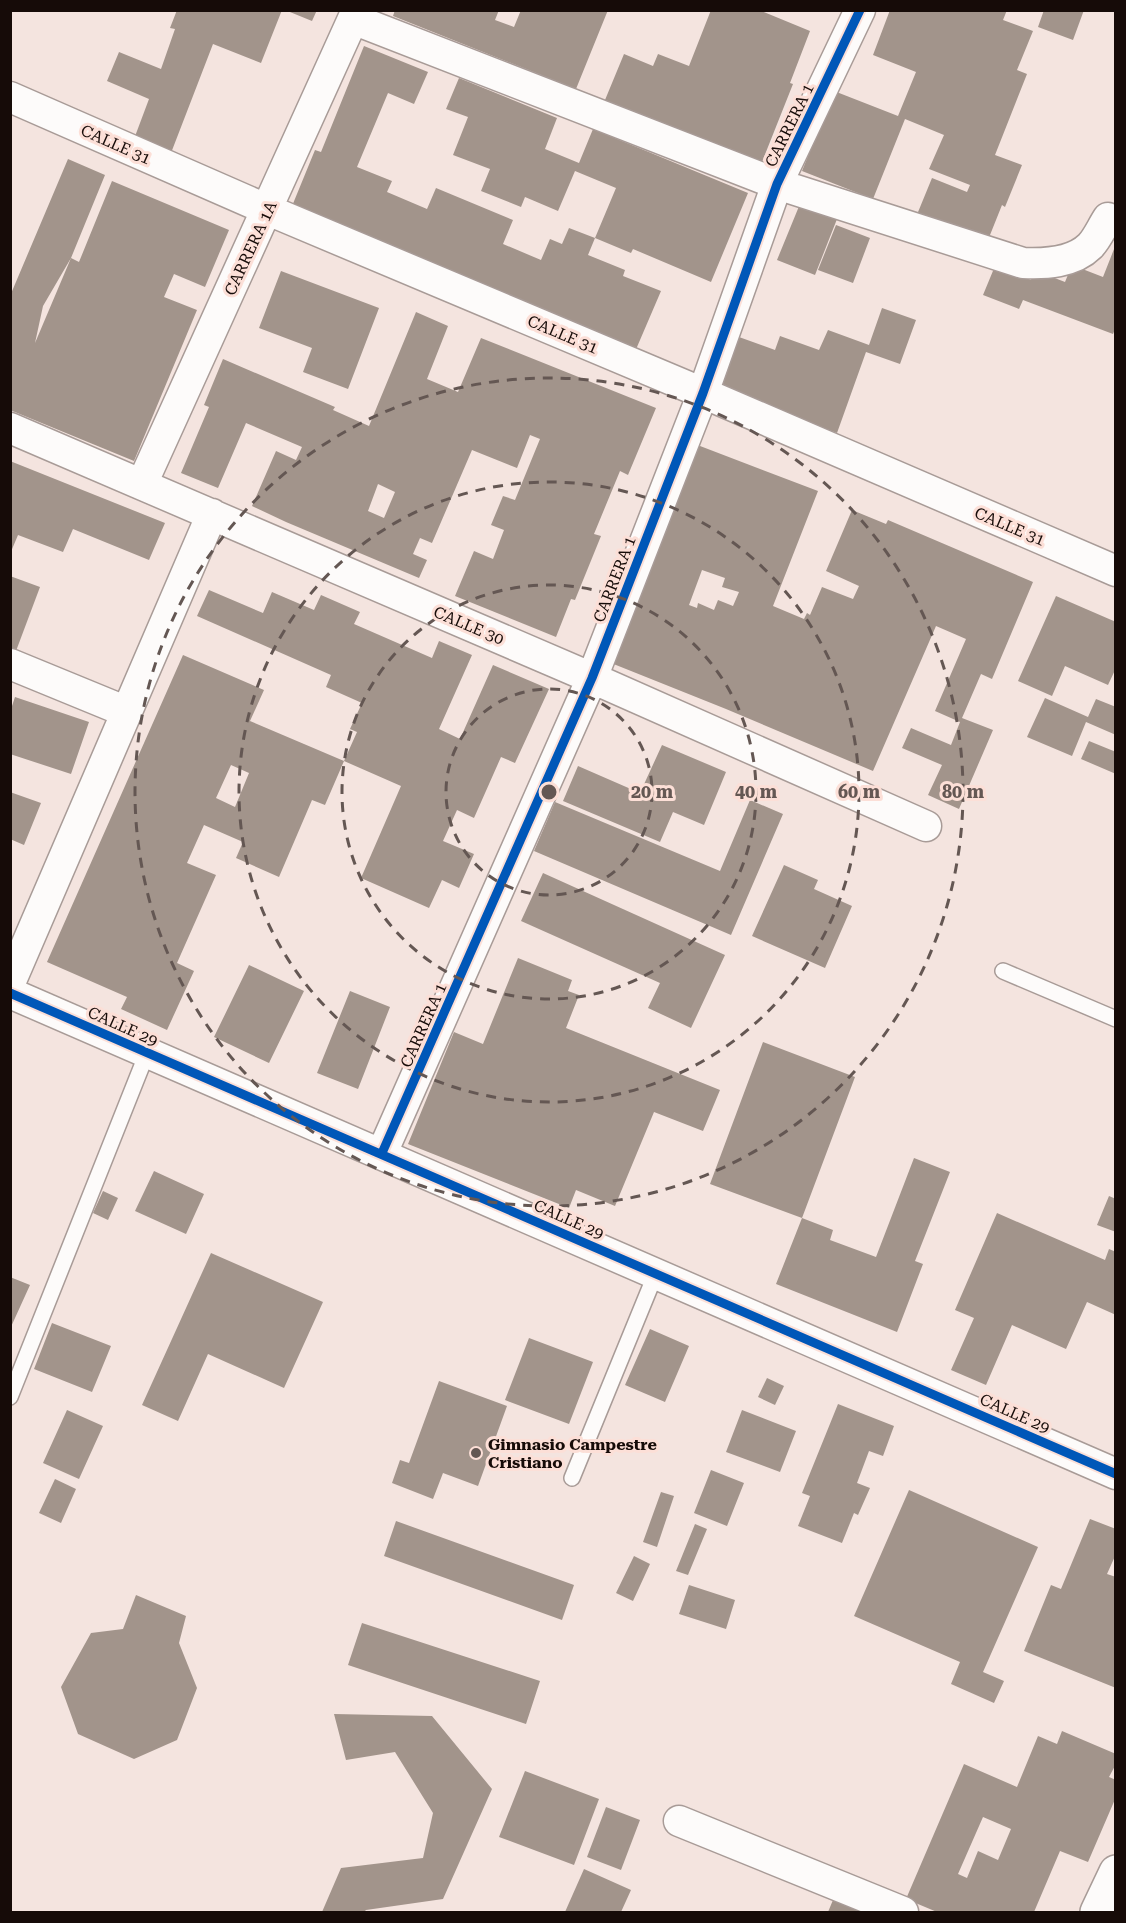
<svg xmlns="http://www.w3.org/2000/svg" width="1126" height="1923" font-family="'Roboto Serif',serif">
<style>
.building{fill:#a2948b;fill-rule:evenodd}
.lines{fill:none;stroke-linecap:round;stroke-linejoin:round}
.lane-casing{stroke:#a89b97;stroke-width:18}
.street-casing{stroke:#a89b97;stroke-width:33}
.secondary-casing{stroke:#a89b97;stroke-width:36}
.lane{stroke:#fdfbfa;stroke-width:15}
.street{stroke:#fdfbfa;stroke-width:30}
.secondary{stroke:#fdfbfa;stroke-width:33}
.cycleway-casing{stroke:#fcdfd7;stroke-width:13}
.cycleway{stroke:#0057b8;stroke-width:9}
.ring{fill:none;stroke:#645753;stroke-width:3;stroke-dasharray:10 8}
.poi-dot{fill:#645753;stroke:#fcdfd7;stroke-width:2}
.labels{text-anchor:middle;stroke-width:6;stroke-linejoin:round;paint-order:stroke}
.street-label{font-size:16px;fill:#160b08;stroke:#fcdfd7}
.poi-label{font-size:16px;font-weight:bold;fill:#160b08;stroke:#fcdfd7;text-anchor:start}
.centre{fill:#645753;stroke:#fcdfd7;stroke-width:3}
.ring-label{font-size:18px;text-anchor:middle;font-weight:bold;fill:#645753;stroke:#fcdfd7;stroke-width:6;stroke-linejoin:round;paint-order:stroke}
</style>
<rect width="100%" height="100%" fill="#f4e4df"/>
<path class="building" d="M177,10H282L261,63L213,44L171,153L134,139L149,99L107,81L119,52L161,69L175,29L170,28Z
M285,10H317L312,21Z
M395,10H499L495,20L514,27L521,10H608L576,89L393,16Z
M711,10H759L810,31L790,83L793,84L762,162L605,100L624,54L653,66L658,54L689,66Z
M890,10H1007L1003,20L1033,31L1017,70L1027,74L995,155L1022,165L1005,207L1002,205L986,245L916,217L932,178L967,192L970,185L929,169L944,135L905,119L873,199L802,171L834,91L898,116L916,72L873,55Z
M1044,10H1084L1073,40L1038,27Z
M364,46L428,72L414,104L388,93L357,167L392,181L387,192L427,209L436,188L513,220L503,244L541,260L550,239L562,244L569,228L595,238L616,188L575,171L558,211L525,197L521,207L481,191L490,169L453,155L468,117L446,109L459,78L557,118L545,149L579,163L593,129L748,193L711,282L633,249L631,253L595,238L588,255L625,270L623,276L661,291L634,354L290,211L315,150L321,152Z
M68,159L105,175L71,258L43,306L35,343L71,258L79,262L112,181L229,230L205,287L174,274L164,297L197,310L134,461L10,410V296Z
M802,199L839,214L815,275L777,260Z
M836,225L870,238L853,283L818,270Z
M1116,244V327L1113,334L1023,300L1019,309L983,295L995,266L1031,280L1034,270L1065,282L1072,265L1103,277Z
M281,271L379,308L348,389L303,372L312,348L259,328Z
M882,308L916,320L900,364L866,352L837,433L720,391L739,337L775,350L780,336L819,350L828,330L869,345Z
M416,312L448,326L427,379L458,392L481,338L656,408L628,475L620,471L594,534L601,536L575,600L571,599L556,637L455,596L474,551L493,559L504,530L491,525L503,496L515,500L540,439L530,435L517,468L472,450L432,543L420,538L413,554L427,560L419,578L286,522L252,506L276,451L296,460L302,447L246,423L218,488L181,473L209,407L204,405L223,359L335,407L333,410L369,426ZM378,484L395,492L384,518L368,511Z
M687,441L818,491L773,606L804,619L807,613L810,615L822,587L853,599L859,586L826,571L852,510L886,524L888,520L1033,582L992,679L981,674L962,718L993,730L959,809L928,795L942,765L902,748L911,728L951,745L960,722L935,711L966,639L936,626L873,771L726,709L601,659ZM702,570L725,578L722,587L739,592L733,606L718,600L714,610L698,603L697,608L689,605Z
M10,461L165,523L149,560L73,529L63,552L18,535L10,554Z
M10,576L40,587L16,651L10,649Z
M209,590L263,613L272,592L314,610L321,595L360,612L354,624L432,658L439,641L472,655L439,729L460,739L493,665L549,689L515,763L501,757L474,818L457,810L443,841L474,854L459,888L442,880L429,908L361,878L401,786L344,761L325,805L312,800L279,877L236,858L243,842L204,825L187,863L216,875L177,963L194,971L167,1030L121,1009L127,997L47,962L183,655L264,690L250,721L344,761L357,732L350,729L362,703L326,687L331,675L197,616ZM231,765L249,773L235,807L216,798Z
M1056,596L1116,622V668L1108,685L1065,666L1052,696L1018,681Z
M15,697L89,722L71,774L10,754V712Z
M1045,698L1088,717L1096,699L1116,707V735L1086,722L1072,756L1027,737Z
M1089,741L1116,752V774L1081,759Z
M662,745L726,772L704,825L673,812L660,842L563,801L578,766L640,793Z
M10,792L41,803L24,845L10,839Z
M750,800L783,814L731,935L534,851L555,802L720,871Z
M784,865L818,880L814,889L852,906L825,968L752,936Z
M543,873L725,955L691,1028L648,1008L660,983L521,921Z
M518,958L572,980L568,991L579,995L566,1028L720,1090L703,1131L654,1112L615,1206L576,1190L569,1208L408,1144L454,1032L483,1044Z
M249,965L304,991L269,1063L214,1037Z
M350,991L390,1007L358,1089L317,1073Z
M763,1042L855,1077L802,1218L710,1184Z
M914,1158L950,1172L915,1261L923,1264L897,1332L776,1284L802,1218L833,1230L830,1240L876,1257Z
M154,1171L204,1194L186,1234L135,1211Z
M103,1191L118,1198L108,1220L93,1213Z
M1109,1196L1116,1199V1232L1097,1225Z
M997,1213L1105,1260L1109,1249L1116,1252V1315L1087,1302L1066,1349L1012,1325L986,1385L951,1370L974,1318L955,1310Z
M211,1253L323,1302L284,1388L208,1354L178,1421L142,1405Z
M10,1277L30,1285L10,1329Z
M52,1323L111,1346L92,1392L34,1369Z
M650,1329L689,1346L665,1402L625,1385Z
M529,1338L593,1362L569,1424L505,1400Z
M767,1378L784,1386L775,1405L758,1397Z
M439,1381L507,1406L478,1486L443,1473L433,1499L392,1483L400,1460L409,1463Z
M838,1404L894,1426L883,1456L869,1451L857,1483L870,1488L858,1515L854,1513L842,1543L798,1526L810,1496L802,1493Z
M67,1410L103,1426L79,1479L43,1463Z
M742,1410L796,1431L780,1472L726,1452Z
M711,1470L744,1483L727,1526L694,1513Z
M55,1479L76,1489L61,1523L39,1513Z
M909,1490L1038,1547L983,1672L1004,1681L994,1703L951,1684L960,1662L854,1616Z
M661,1492L674,1496L657,1547L643,1542Z
M1090,1519L1116,1529V1554L1107,1574L1116,1577V1688L1024,1651L1051,1585L1061,1589Z
M396,1521L574,1585L562,1620L384,1556Z
M695,1524L707,1529L688,1575L676,1571Z
M634,1556L650,1564L633,1601L616,1593Z
M689,1585L735,1600L726,1629L679,1614Z
M136,1595L186,1616L179,1643L197,1688L177,1740L134,1759L78,1734L61,1687L91,1633L123,1629Z
M362,1623L540,1681L526,1724L348,1665Z
M334,1714L432,1716L492,1789L443,1899L366,1910L364,1912H322L341,1868L423,1858L433,1813L395,1752L346,1760Z
M1062,1731L1116,1754V1764L1109,1777L1116,1780V1797L1088,1862L1060,1851L1034,1912H937L906,1899L964,1764L1017,1787L1038,1736L1057,1744ZM983,1817L1011,1829L998,1860L978,1851L967,1878L958,1874Z
M525,1771L599,1799L574,1865L499,1837Z
M606,1807L640,1820L621,1870L587,1857Z
M584,1869L631,1890L621,1912H565Z
M833,1900L863,1912H828Z"/>
<g class="lines">
<g class="lane-casing">
<path id="lane" d="M1003,971L1116,1019
M10,1397L147,1053
M572,1478L656,1273"/>
</g>
<g class="street-casing">
<path id="street" d="M353,19L777,184L1023,263C1045,264 1073,263 1090,246C1097,239 1102,227 1108,218
M10,97L268,210L703,393L1116,571
M10,428L592,678L926,826
M142,484L357,10
M10,664L127,712
M10,983L212,514
M10,993L1116,1474
M382,1153L592,678L703,393L777,184L860,10
M679,1821L903,1912"/>
</g>
<g class="secondary-casing">
<path id="secondary" d="M1097,1912L1116,1872"/>
</g>
<use href="#lane" class="lane"/>
<use href="#street" class="street"/>
<use href="#secondary" class="secondary"/>
<g class="cycleway-casing">
<path id="cycleway" d="M10,993L1116,1474
M382,1153L592,678L703,393L777,184L860,10"/>
</g>
<use href="#cycleway" class="cycleway"/>
</g>
<g class="ring">
<circle cx="549" cy="792" r="103"/>
<circle cx="549" cy="792" r="207"/>
<circle cx="549" cy="792" r="310"/>
<circle cx="549" cy="792" r="414"/>
</g>
<circle class="poi-dot" cx="476" cy="1453" r="6"/>
<g class="labels">
<g class="street-label">
<text transform="translate(789 125) rotate(-64)" y="6">CARRERA 1</text>
<text transform="translate(116 144) rotate(24)" y="6">CALLE 31</text>
<text transform="translate(250 248) rotate(-65)" y="6">CARRERA 1A</text>
<text transform="translate(563 334) rotate(23)" y="6">CALLE 31</text>
<text transform="translate(1010 526) rotate(23)" y="6">CALLE 31</text>
<text transform="translate(614 579) rotate(-69)" y="6">CARRERA 1</text>
<text transform="translate(469 625) rotate(23)" y="6">CALLE 30</text>
<text transform="translate(423 1025) rotate(-66)" y="6">CARRERA 1</text>
<text transform="translate(123 1026) rotate(24)" y="6">CALLE 29</text>
<text transform="translate(569 1219) rotate(24)" y="6">CALLE 29</text>
<text transform="translate(1015 1413) rotate(24)" y="6">CALLE 29</text>
</g>
<g class="poi-label">
<text x="488" y="1450">Gimnasio Campestre<tspan x="488" dy="18">Cristiano</tspan></text>
</g>
</g>
<circle cx="549" cy="792" r="9" class="centre"/>
<g class="ring-label">
<text x="652" y="798">20 m</text>
<text x="756" y="798">40 m</text>
<text x="859" y="798">60 m</text>
<text x="963" y="798">80 m</text>
</g>
<rect width="1126" height="1923" fill="none" stroke="#160b08" stroke-width="24"/>
</svg>
